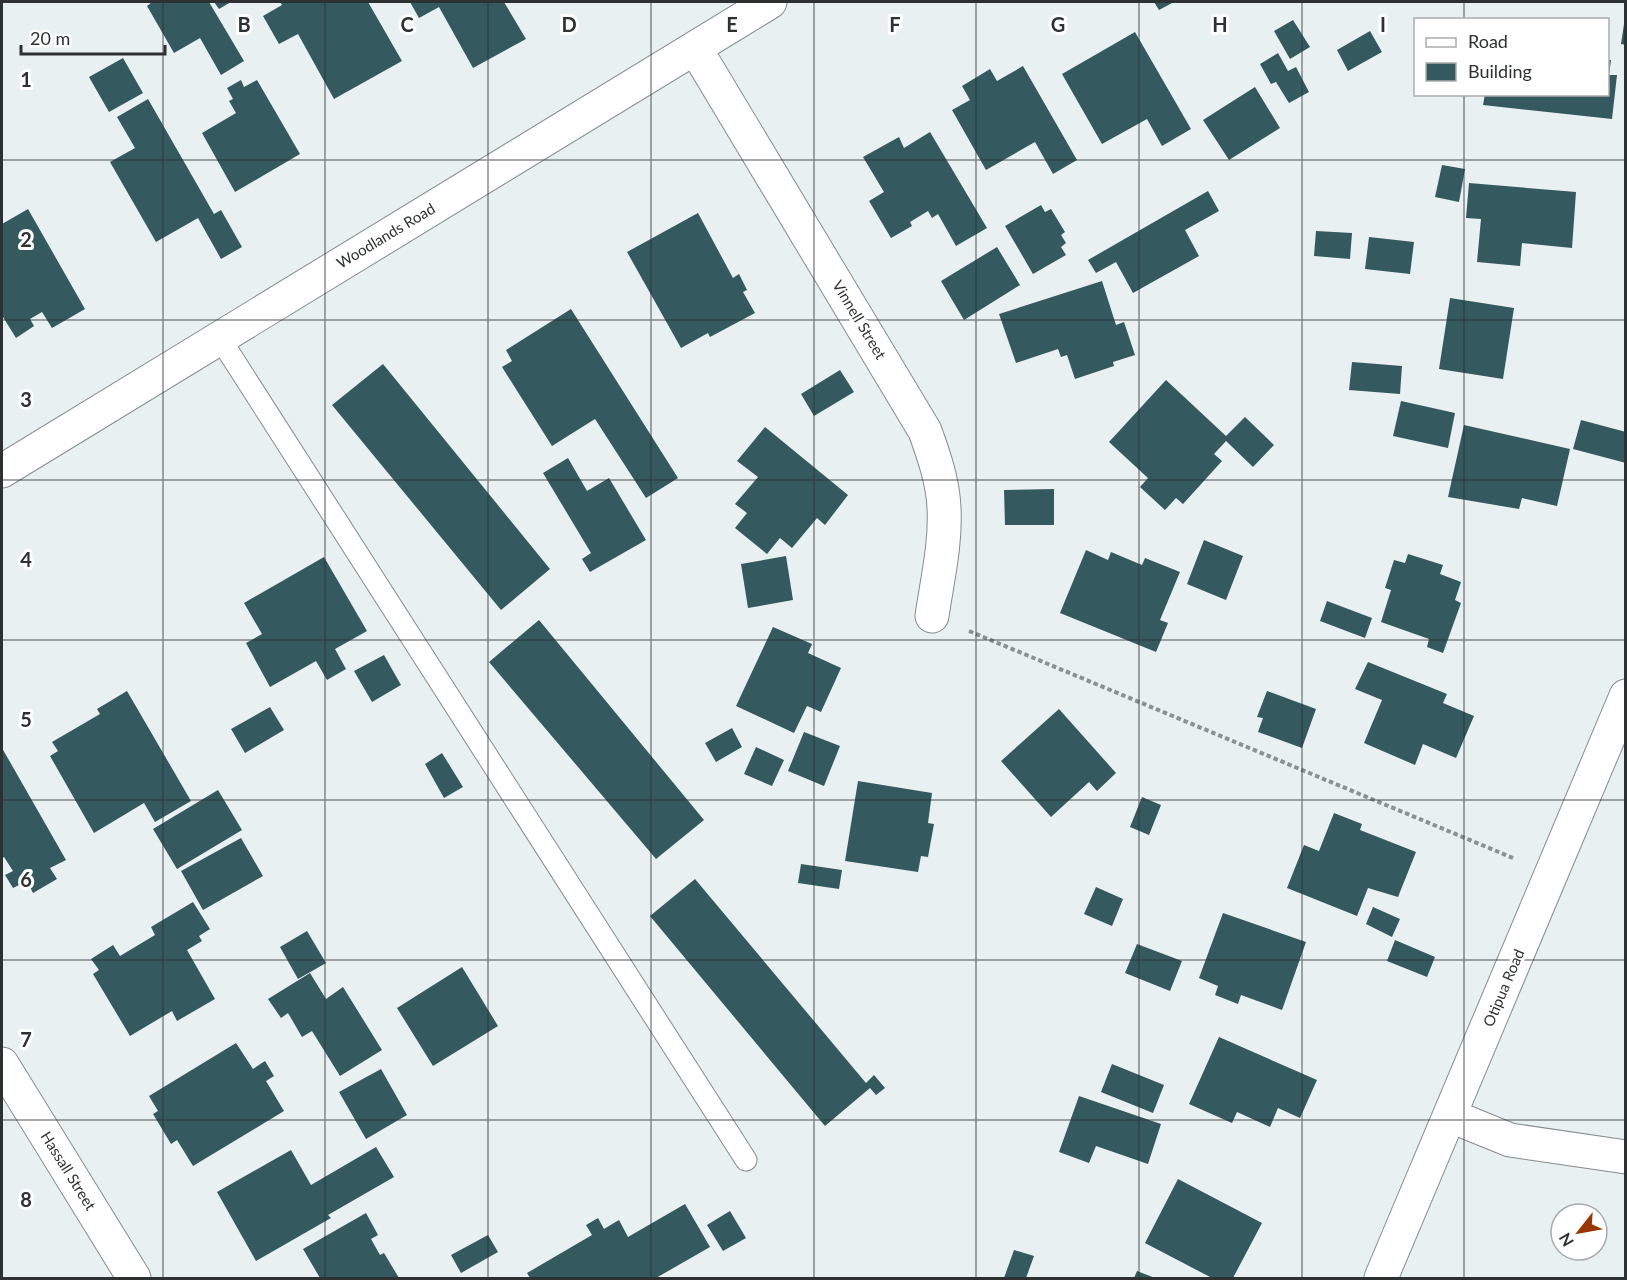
<svg xmlns="http://www.w3.org/2000/svg" width="1627" height="1280" font-family="Lato,sans-serif">
<style>
.building{fill:#34595f}
.lines{fill:none;stroke-linecap:round;stroke-linejoin:round}
.lane-casing{stroke:#858c8d;stroke-width:23}
.street-casing{stroke:#858c8d;stroke-width:35}
.secondary-casing{stroke:#858c8d;stroke-width:35}
.path{stroke:#8b9091;stroke-width:4;stroke-dasharray:4.5 3;stroke-linecap:butt}
.lane{stroke:#fff;stroke-width:21}
.street{stroke:#fff;stroke-width:33}
.secondary{stroke:#fff;stroke-width:33}
.grid{fill:none;stroke:#2e3131;stroke-width:1.5;stroke-opacity:0.55}
.labels{text-anchor:middle;stroke-width:6;stroke-linejoin:round;paint-order:stroke}
.street-label{font-size:15px;fill:#2e3131;stroke:#fff}
.grid-label{font-size:20px;text-anchor:middle;font-weight:bold;fill:#2e3131;stroke:#fff;stroke-width:6;stroke-linejoin:round;paint-order:stroke}
</style>
<rect width="100%" height="100%" fill="#e9f0f1"/>
<path class="building" d="M152,2H209L244,61L221,75L200,38L174,53L147,6Z
M214,2H231L219,9Z
M280,2H368L402,61L334,99L298,34L279,44L263,16L282,5Z
M410,2H504L526,39L473,68L439,7L419,18Z
M1154,2H1174L1159,10Z
M1293,20L1310,47L1290,59L1274,31Z
M1624,24H1626V45L1621,44Z
M1370,31L1382,52L1348,71L1337,50Z
M1135,32L1191,129L1162,146L1147,119L1102,144L1062,74Z
M1278,53L1288,71L1296,67L1309,92L1289,103L1276,82L1271,84L1260,64Z
M123,58L143,93L109,112L89,77Z
M1608,60H1611L1609,75H1617L1612,119L1483,105L1485,94H1608Z
M1023,66L1077,160L1053,174L1035,142L986,170L952,110L970,100L962,86L990,69L997,81Z
M241,80L244,87L257,80L300,154L235,192L202,133L236,113L229,101L233,99L227,88Z
M1255,87L1280,128L1229,160L1203,120Z
M148,99L214,214L221,210L242,247L221,259L198,218L156,242L110,162L135,148L117,117Z
M930,132L987,228L956,246L938,214L932,218L928,211L910,222L912,226L891,238L869,201L884,192L863,157L899,137L904,148Z
M1442,165L1465,169L1459,202L1435,197Z
M1469,183L1576,192L1572,248L1522,243L1520,266L1477,262L1481,219L1466,218Z
M1208,191L1219,211L1185,230L1199,256L1133,293L1116,262L1096,273L1088,260Z
M1041,205L1045,212L1051,209L1065,232L1061,235L1066,243L1061,247L1066,255L1033,274L1005,226Z
M28,209L85,309L52,328L42,312L30,319L34,326L16,338L3,317L2,319V224Z
M698,213L733,278L739,274L747,290L743,292L755,313L710,337L708,333L681,348L627,252Z
M1316,231L1352,233L1350,259L1314,256Z
M1369,237L1414,242L1410,274L1365,269Z
M997,247L1020,285L964,320L941,281Z
M1102,281L1116,325L1124,322L1135,355L1113,362L1114,366L1075,379L1067,355L1061,357L1058,349L1016,363L999,314Z
M1450,298L1514,308L1503,379L1439,369Z
M571,309L678,478L646,498L595,419L552,446L502,367L512,361L506,350Z
M1352,362L1402,366L1400,394L1349,390Z
M383,364L550,569L501,610L332,405Z
M840,370L854,392L814,416L801,394Z
M1166,380L1226,436L1245,417L1274,445L1253,467L1226,441L1214,454L1222,461L1183,504L1176,498L1165,510L1140,487L1148,478L1109,442Z
M1401,401L1455,413L1448,448L1393,436Z
M1581,420L1626,432V463L1573,449Z
M1464,425L1570,449L1557,506L1522,498L1519,509L1448,497Z
M765,427L848,495L825,525L817,518L792,548L780,538L767,554L735,528L747,513L735,504L758,477L737,461Z
M568,458L587,491L609,478L646,540L590,572L582,559L591,553L543,473Z
M1054,489V525H1005L1004,490Z
M1204,540L1243,556L1226,600L1187,584Z
M1086,550L1108,560L1111,552L1142,565L1145,558L1180,572L1160,620L1168,623L1156,652L1060,613Z
M1408,554L1443,565L1440,574L1461,582L1455,600L1461,603L1443,653L1427,647L1429,639L1381,622L1391,590L1385,588L1394,560L1405,563Z
M786,556L793,600L748,608L741,564Z
M324,557L367,631L335,649L346,669L327,680L316,661L270,687L246,643L262,634L244,603Z
M1327,601L1372,618L1365,638L1320,621Z
M539,620L704,820L656,859L489,662Z
M773,627L812,644L808,653L841,668L821,712L807,706L794,733L736,706Z
M384,655L401,685L372,702L354,671Z
M1368,662L1447,694L1443,703L1474,716L1456,758L1423,744L1415,765L1364,743L1382,700L1355,689Z
M127,691L191,801L155,822L144,803L94,833L50,756L58,751L52,742L100,714L97,709Z
M1267,691L1316,709L1302,748L1258,732L1263,718L1257,717Z
M270,707L284,730L245,753L231,729Z
M1059,709L1116,773L1097,791L1089,782L1051,817L1001,761Z
M732,728L742,747L716,762L705,743Z
M804,732L840,746L824,786L788,771Z
M756,747L784,760L772,786L744,774Z
M2,748L66,860L50,868L57,879L33,893L27,881L13,888L5,875L13,871L4,857L2,858Z
M442,753L463,787L444,798L425,764Z
M858,781L932,793L928,823L934,824L928,857L921,856L918,872L845,861Z
M218,790L242,830L177,869L153,829Z
M1142,797L1161,805L1149,835L1130,827Z
M1334,813L1362,824L1360,830L1416,852L1398,897L1368,888L1357,916L1287,888L1304,845L1319,851Z
M241,838L263,876L203,910L181,871Z
M801,864L842,870L839,889L798,883Z
M695,879L866,1083L874,1075L885,1088L876,1095L870,1088L825,1126L650,916Z
M1096,887L1123,899L1112,926L1084,914Z
M193,902L210,929L199,936L202,941L187,950L215,999L177,1021L172,1011L130,1036L93,974L99,970L91,959L113,945L120,956L155,935L151,927Z
M1373,907L1400,919L1392,937L1366,924Z
M1223,913L1306,942L1282,1010L1241,995L1238,1004L1215,995L1218,986L1199,978Z
M307,931L326,963L298,979L280,947Z
M1395,940L1435,957L1427,977L1387,961Z
M1137,944L1182,961L1170,991L1125,973Z
M462,967L498,1026L433,1066L397,1008Z
M310,973L326,999L343,987L382,1050L340,1076L312,1031L302,1037L288,1013L281,1018L268,999Z
M1219,1037L1317,1080L1300,1118L1278,1108L1270,1127L1237,1112L1232,1123L1189,1104Z
M236,1043L253,1069L265,1061L274,1076L266,1081L284,1111L193,1166L177,1140L171,1144L153,1114L158,1111L149,1096Z
M1112,1064L1164,1085L1153,1113L1101,1092Z
M381,1069L407,1115L366,1139L339,1092Z
M1079,1096L1161,1124L1148,1164L1096,1146L1089,1163L1059,1152Z
M376,1147L394,1177L328,1215L331,1218L256,1261L217,1192L291,1150L311,1185Z
M1178,1179L1262,1223L1233,1278H1212L1145,1243Z
M685,1204L710,1247L656,1278H530L527,1273L592,1235L586,1225L598,1218L604,1229L619,1220L628,1237Z
M730,1211L746,1238L723,1251L707,1225Z
M366,1213L378,1235L371,1239L380,1255L384,1253L399,1278H320L303,1249Z
M488,1235L498,1252L461,1273L451,1255Z
M1014,1250L1034,1256L1026,1278H1004Z
M1137,1271L1155,1278H1134Z"/>
<g class="lines">
<g class="lane-casing">
<path id="lane" d="M219,337L746,1160"/>
</g>
<g class="street-casing">
<path id="street" d="M695,48L925,431C934,456 943,482 944,508C946,544 937,581 932,616
M2,471L770,2
M1451,1116L1510,1140L1626,1157"/>
</g>
<g class="secondary-casing">
<path id="secondary" d="M2,1064L134,1278
M1381,1278L1626,696"/>
</g>
<path class="path" d="M969,631L1513,858"/>
<use href="#lane" class="lane"/>
<use href="#street" class="street"/>
<use href="#secondary" class="secondary"/>
</g>
<path class="grid" d="M163,2V1278M325,2V1278M488,2V1278M651,2V1278M814,2V1278M976,2V1278M1139,2V1278M1302,2V1278M1464,2V20M1464,94V1278M2,160H1626M2,320H1626M2,480H1626M2,640H1626M2,800H1626M2,960H1626M2,1120H1626"/>
<g class="labels">
<g class="street-label">
<text transform="translate(386 236) rotate(-31)" y="5">Woodlands Road</text>
<text transform="translate(859 320) rotate(59)" y="5">Vinnell Street</text>
<text transform="translate(1504 988) rotate(-67)" y="5">Otipua Road</text>
<text transform="translate(68 1171) rotate(58)" y="5">Hassall Street</text>
</g>
</g>
<g class="grid-label">
<text x="244" y="32">B</text>
<text x="407" y="32">C</text>
<text x="569" y="32">D</text>
<text x="732" y="32">E</text>
<text x="895" y="32">F</text>
<text x="1058" y="32">G</text>
<text x="1220" y="32">H</text>
<text x="1383" y="32">I</text>
<text x="26" y="87">1</text>
<text x="26" y="247">2</text>
<text x="26" y="407">3</text>
<text x="26" y="567">4</text>
<text x="26" y="727">5</text>
<text x="26" y="887">6</text>
<text x="26" y="1047">7</text>
<text x="26" y="1207">8</text>
</g>
<rect width="1627" height="1280" fill="none" stroke="#2e3131" stroke-width="6"/>
<rect x="1414" y="18" width="195" height="78" fill="#ffffff" stroke="#abadad" stroke-width="1.5"/>
<rect x="1426" y="38" width="30" height="9" fill="#ffffff" stroke="#abadad" stroke-width="1.5"/>
<text x="1468" y="48" font-size="18" fill="#2e3131">Road</text>
<rect x="1426" y="63" width="30" height="18" fill="#34595f" stroke="#abadad" stroke-width="1.5"/>
<text x="1468" y="78" font-size="18" fill="#2e3131">Building</text>
<g transform="translate(1579 1232) rotate(239)"><circle r="28" fill="#ffffff" stroke="#abadad" stroke-width="1.5"/>
<path d="M0-4.5L10 22L0 15L-10 22Z" fill="#993500"/>
<text y="-9" font-size="16" font-weight="bold" text-anchor="middle" fill="#2e3131">N</text>
</g>
<path d="M21 45v9h144v-9" fill="none" stroke="#2e3131" stroke-width="3"/>
<text x="30" y="45" font-size="18" fill="#2e3131" stroke="#ffffff" stroke-width="4.5" paint-order="stroke">20 m</text>
</svg>
